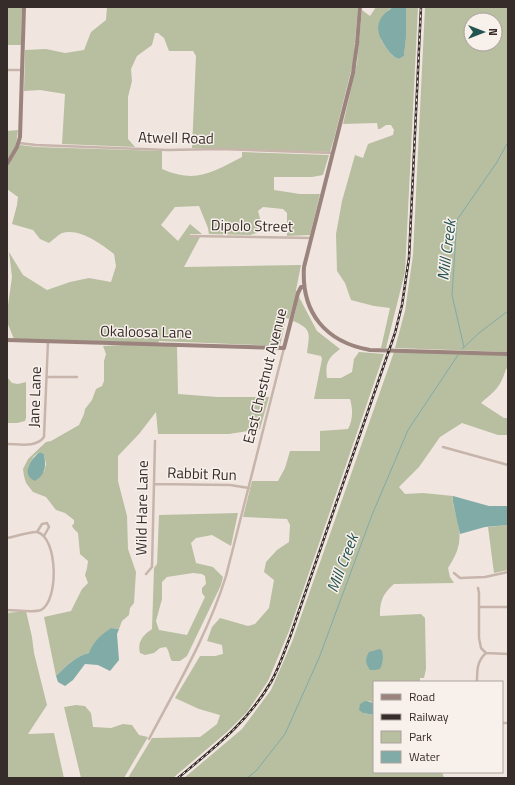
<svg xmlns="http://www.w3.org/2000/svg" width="515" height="785" font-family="'Titillium Web',sans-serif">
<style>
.green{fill:#b8bea0;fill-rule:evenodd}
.water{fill:#81aba7}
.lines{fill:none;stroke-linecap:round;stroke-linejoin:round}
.stream{stroke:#81aba7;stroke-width:1}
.street{stroke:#c7b5ac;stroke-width:2.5}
.secondary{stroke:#9b847d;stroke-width:4}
.rail-casing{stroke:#362c2a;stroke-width:2.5}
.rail{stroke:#f8f0eb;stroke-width:1;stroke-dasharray:3;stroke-linecap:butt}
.labels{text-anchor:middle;stroke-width:3;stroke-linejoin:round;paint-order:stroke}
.street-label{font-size:15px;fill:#362c2a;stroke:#f8f0eb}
.water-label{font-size:16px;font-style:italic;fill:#245450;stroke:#f8f0eb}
</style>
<rect width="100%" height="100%" fill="#f0e6df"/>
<path class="green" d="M7,7H22L21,45H7Z
M107,7H358L353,63L335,135L330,152L192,148L196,56L193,51H169L164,38L158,33H155L152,45L137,56L131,69L132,81L128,97V139L135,147L62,144L65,94L40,90L24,91L25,50L46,49L65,53L84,50L91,32L106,20Z
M376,7H393L388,10L381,40C386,47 390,56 399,59L404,56L406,38L405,7H418L405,272L386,348H381L390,308L374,306L351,300L345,283L337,271L336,234L342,201L355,155L363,158L368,144L393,135L394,130L391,125H386L380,129H378L377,123L343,124L357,63L362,10L370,16Z
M425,7H508V352L395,348L405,311L413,255ZM471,20H495V44H471Z
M18,130L16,146L7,160V131Z
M20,145L36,147L162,151V169C197,184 212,172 242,157V152L329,155L323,175L312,177H274V190L300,194H320L310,235L287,236V213L283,209L263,207L258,211L261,222L257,233L250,235L209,234L208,228L199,206L175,207L161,225L178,241L190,224L202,234H190V237H200L184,267L301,265L296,290L297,292L289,319L286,318L280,346L159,341L158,343L14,339L7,322V312L12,277L9,252L23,275L47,290L70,282L89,278L111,282L116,266L114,254C101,244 80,228 62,233C58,235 53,240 49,243L40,239L33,230L12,224L17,205L18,197L7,189V168Z
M299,297L317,331L340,349C328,358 325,363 327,378H341L352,372L354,359L359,352L384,354L289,631L268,681L247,712L227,732L173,778H128L152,738L200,737L217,724L220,715L199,709L175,698L200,656H215L223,654L222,645L207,641L212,627L220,618L248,626L255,624L269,608L274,580L264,572L266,562L277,550L289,542L290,525L287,519L243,517L252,481H278L285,468L290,451H320V431L348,429C353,420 353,409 350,399H314L322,359L321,356L307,353C309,334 313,329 293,321Z
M124,345L177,346L178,394L217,397H269L260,429L229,434H158L156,412L139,434L118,456V481L127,516L128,549L136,572L134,603L130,608L129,615L122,621L119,629L111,628L91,649L89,653C77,655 65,667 56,676L44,617L71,611L82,589L88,583L85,575L87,568L88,561L80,554L78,533L73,528L72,525L74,524V520L65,513L56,510L46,497L33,492L26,483L24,476L23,469L28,459L46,442L51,441L79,425L84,414L85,409L92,400L96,389L102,386L104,381V361L106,354L103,346ZM40,452L44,454L46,464L44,472L28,467L34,456Z
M394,352L508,355V368L506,369C500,388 495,391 481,403L504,418H508V435H498L462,423L440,437L419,467L399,487L405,494L423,493L453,496C452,504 455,510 457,518C462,538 460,550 448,568L450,577L454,583L394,584C383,594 380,600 380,616L421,614L425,618L426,669L424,678H420V682H374V703L369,701L363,713L374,715V772H442L444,778H184L242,729L271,690L292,642Z
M7,377L12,383L18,384L26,382V418L25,421L17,423H7Z
M238,513L231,546L212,535L196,538L191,543L196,563L213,567L223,577L221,585L187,656L180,661H172C169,657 170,652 166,647L160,648L154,653L145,655L140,653C137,642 143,635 152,629L154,568L157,564L159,515ZM193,573L202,574L205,576L206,584L202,588V593L205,597L187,635L159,630L156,621L162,599V582L167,577Z
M508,525V570L494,573L488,527Z
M26,611L32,637L34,653L47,705L28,734L54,733L64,778H7V613Z
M76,705L85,706L91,713L93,727L111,728L123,724L132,725L139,735L148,737L124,778H81L64,707Z"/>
<path class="water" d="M393,7L406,8V38L404,56L399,59C393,57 389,52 385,46C374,30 376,18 393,7Z
M40,452L44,454C46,466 46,474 35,481C20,475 31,458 40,452Z
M453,496L489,506H508V525L485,527L460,534L453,502Z
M111,628L119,629L117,634L119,660L110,671L98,665L85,664L73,680L65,686L58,682L56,676C65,667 77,655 89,653C93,642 101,635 111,628Z
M380,649L382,651L383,658L382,664L380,669L375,670H370C365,663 365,659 369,652Z
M365,701L374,703V715L363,713L359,710L360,704Z"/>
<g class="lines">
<path class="stream" d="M464,347L452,295L457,220L497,162L508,142
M462,349L479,333L508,311
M247,778L256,771L285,734L319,658L372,515L408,430L458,355"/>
<path class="street" d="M7,70H22
M19,143L36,145L168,150L219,149L333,153
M191,236L311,238
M47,377H77
M7,444C19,444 36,448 44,437L48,341
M443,447L508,465
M154,484L230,485L249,488
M37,532L42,524L47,523L49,527L44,536
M7,538C14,537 31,531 37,532C58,537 59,601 41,610C34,613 16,610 7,610
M454,573L460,578L485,577L508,572
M146,574L152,567L155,441
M478,588L479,593V638L481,648L486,653
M479,607H508
M486,653L508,654
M477,682C477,670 477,661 486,653
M502,723H508
M149,739C177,686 208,634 226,576L284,348"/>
<path class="secondary" d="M360,7L357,44L353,73L304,267C301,312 325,342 370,350L508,354
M7,164L17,147L20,137L24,7
M7,340L284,348L298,293L301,287H304"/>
<g class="rail-casing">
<path id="rail" d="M178,778C214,748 247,723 271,682C279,668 284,652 290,637L395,333L402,305L409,258L421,7"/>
</g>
<use href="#rail" class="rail"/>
</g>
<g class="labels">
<g class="street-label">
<text transform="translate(176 138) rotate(1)" y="5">Atwell Road</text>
<text transform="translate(252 226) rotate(1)" y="5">Dipolo Street</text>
<text transform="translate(146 332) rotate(1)" y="5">Okaloosa Lane</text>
<text transform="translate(265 376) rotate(-76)" y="5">East Chestnut Avenue</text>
<text transform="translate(35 397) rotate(-88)" y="5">Jane Lane</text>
<text transform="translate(202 474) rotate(2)" y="5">Rabbit Run</text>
<text transform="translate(142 508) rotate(-89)" y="5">Wild Hare Lane</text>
</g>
<g class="water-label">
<text transform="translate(446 250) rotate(-83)" y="6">Mill Creek</text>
<text transform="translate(342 563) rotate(-69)" y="6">Mill Creek</text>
</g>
</g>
<rect width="515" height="785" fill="none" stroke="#362c2a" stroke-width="16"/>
<rect x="373" y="681" width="130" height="92" fill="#f8f0eb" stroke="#aaa29e"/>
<rect x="381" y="694" width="20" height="6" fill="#9b847d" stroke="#aaa29e"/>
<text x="409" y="701" font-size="12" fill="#362c2a">Road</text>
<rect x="381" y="714" width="20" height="6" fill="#362c2a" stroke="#aaa29e"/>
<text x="409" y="721" font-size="12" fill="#362c2a">Railway</text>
<rect x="381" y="731" width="20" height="12" fill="#b8bea0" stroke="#aaa29e"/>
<text x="409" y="741" font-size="12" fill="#362c2a">Park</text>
<rect x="381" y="751" width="20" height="12" fill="#81aba7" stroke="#aaa29e"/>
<text x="409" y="761" font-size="12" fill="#362c2a">Water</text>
<g transform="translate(483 32) rotate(90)"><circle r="19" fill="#f8f0eb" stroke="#aaa29e"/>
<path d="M0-3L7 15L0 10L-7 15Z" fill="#245450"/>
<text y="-6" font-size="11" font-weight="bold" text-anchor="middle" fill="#362c2a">N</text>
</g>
</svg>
